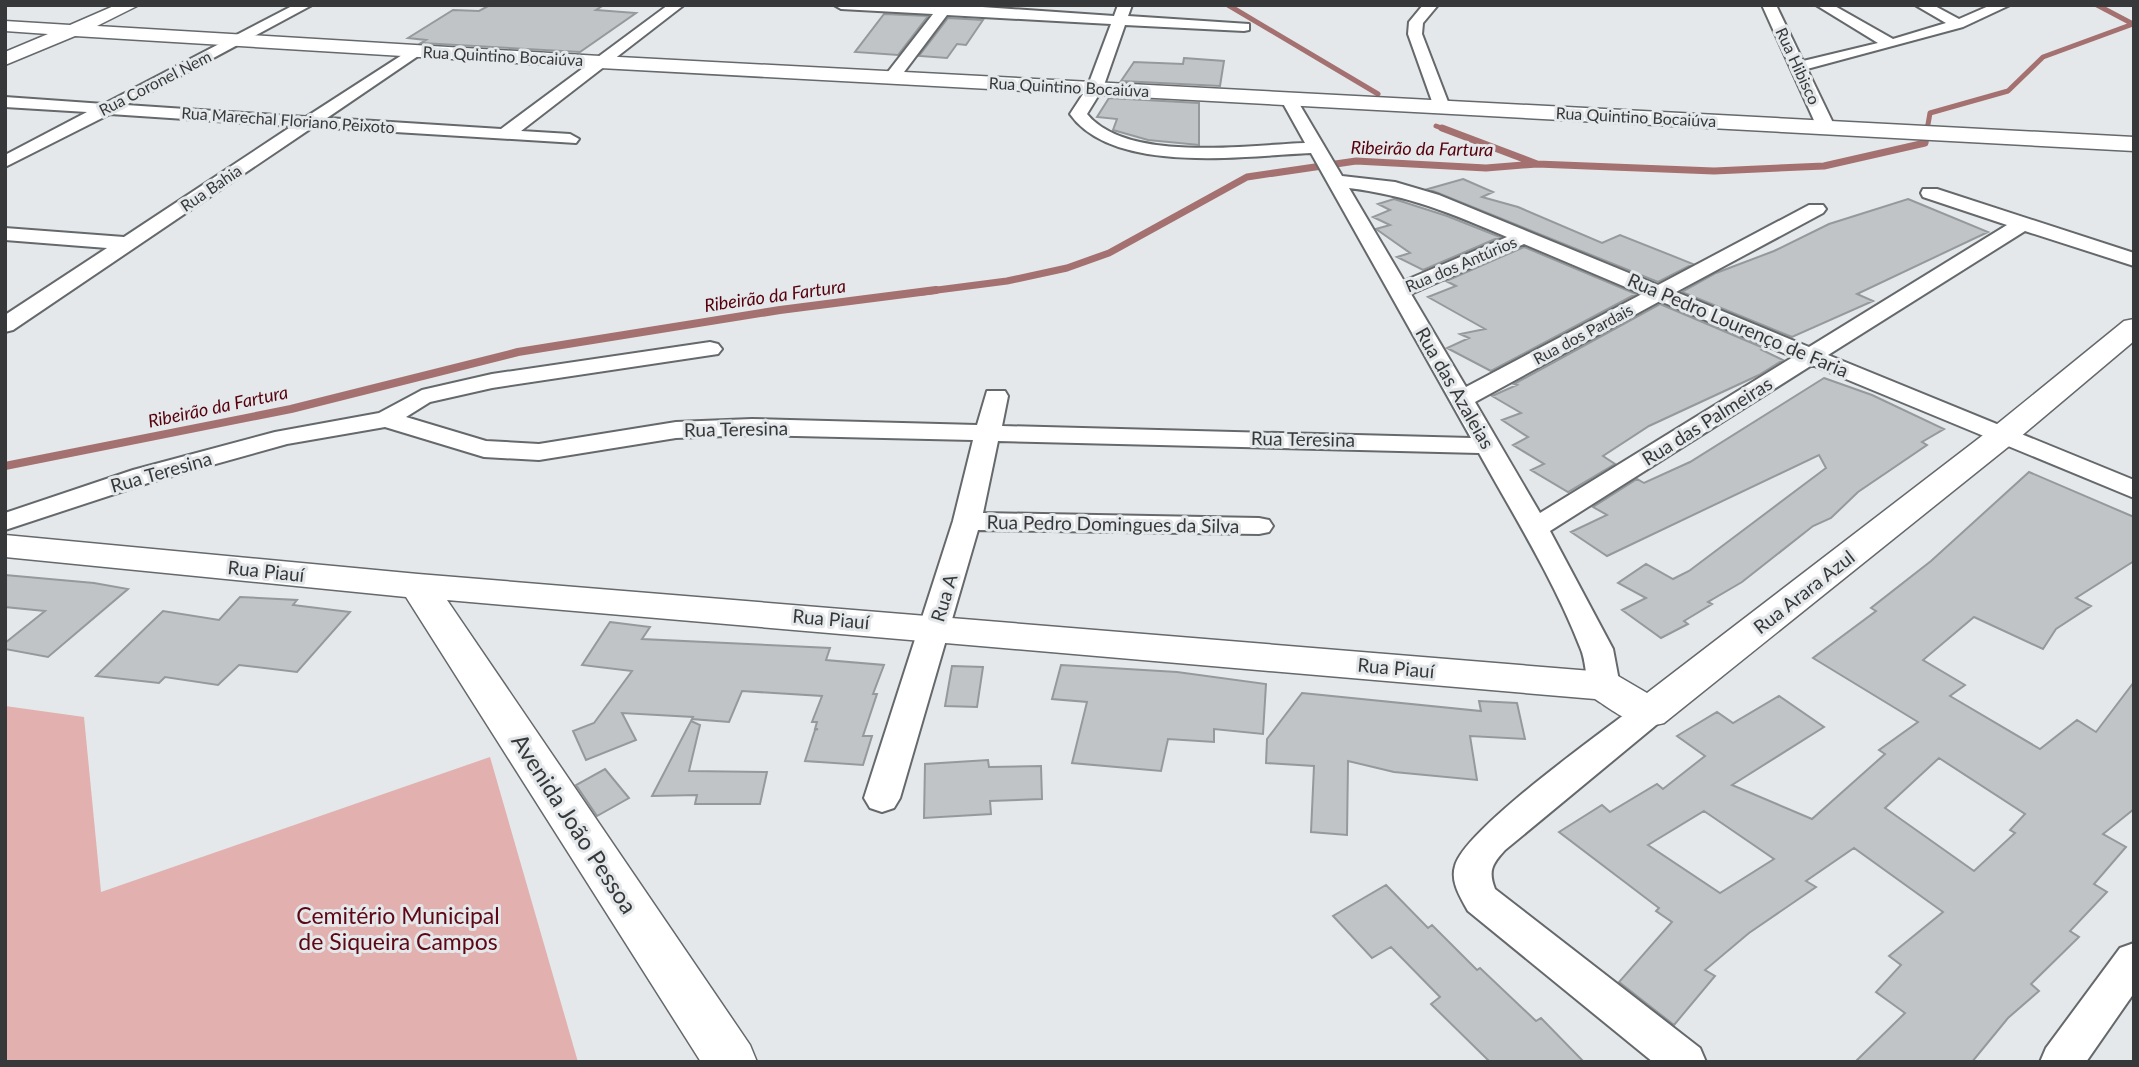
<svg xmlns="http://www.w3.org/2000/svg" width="2139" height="1067" font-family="Lato,sans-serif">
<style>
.green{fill:#e2b0ae}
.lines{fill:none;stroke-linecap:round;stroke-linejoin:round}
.stream-far2{stroke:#a47170;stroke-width:5}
.stream-far1{stroke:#a47170;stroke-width:7}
.stream{stroke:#a47170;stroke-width:8}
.building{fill:#c0c4c6;stroke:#95999b;stroke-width:2;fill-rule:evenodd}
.minor-casing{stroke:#65696b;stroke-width:4}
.tertiary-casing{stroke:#65696b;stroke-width:3}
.minor{fill:#fff;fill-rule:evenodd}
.tertiary{fill:#fff;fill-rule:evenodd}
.labels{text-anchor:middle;stroke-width:6;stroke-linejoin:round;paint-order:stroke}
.far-street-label{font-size:16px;fill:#373839;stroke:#e4e8ea}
.far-water-label{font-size:18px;font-style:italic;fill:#57000d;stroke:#e4e8ea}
.street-label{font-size:19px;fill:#373839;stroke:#e4e8ea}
.near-street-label{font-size:23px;fill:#373839;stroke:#e4e8ea}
.near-park-label{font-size:23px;fill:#5e0613;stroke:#e4e8ea}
</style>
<rect width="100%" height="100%" fill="#e4e8ea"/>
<path class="green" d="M5,706L84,717L101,892L490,757L578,1062H5Z"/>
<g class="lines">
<path class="stream-far2" d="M1228,5L1378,94
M1436,126L1447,130
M1927,130L1930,113L2008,91L2043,57L2133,24L2097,5"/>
<path class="stream-far1" d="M1442,128L1537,164L1714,171L1824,166L1925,143L1927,128
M922,292L1007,281L1067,268L1109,253L1247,177L1356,161L1486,168L1537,164"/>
<path class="stream" d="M5,466L291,409L518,352L780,310L936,290"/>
</g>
<path class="building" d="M490,5H604L596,10L636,13L580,52L421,43L426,40L408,38L453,10L479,11Z
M884,14L928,16L898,55L855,52Z
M948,18L983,20L966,45L957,44L947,58L919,56Z
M1184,58L1224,61L1220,86L1121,81L1134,62L1183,64Z
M1109,98L1199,103V145L1148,140L1113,130L1117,119L1097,117Z
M1463,179L1493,192L1482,197L1518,207L1602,243L1620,235L1693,264L1658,282L1428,189Z
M1394,199L1447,216L1500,237L1423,270L1397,257L1410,253L1376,229L1390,225L1373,217L1390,210L1378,204Z
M1908,199L1988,232L1857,294L1873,301L1792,337L1682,292L1716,273L1774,251L1829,224Z
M1524,247L1636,294L1491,371L1447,348L1469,338L1460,334L1485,329L1428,297L1456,286L1446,281Z
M1660,304L1766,349L1762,350L1783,360L1759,375L1649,426L1603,456L1615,464L1568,492L1531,470L1544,464L1513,445L1528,437L1502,420L1521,413L1492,396L1517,385L1514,384Z
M1824,378L1872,395L1944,429L1922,442L1927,445L1858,492L1831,518L1813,526L1742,582L1708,602L1712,604L1684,621L1688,624L1661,638L1622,610L1646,598L1618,583L1646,564L1673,579L1689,571L1826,468L1819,455L1607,556L1571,532L1607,515L1593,507L1637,479L1644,483L1690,462Z
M2029,472L2134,517V561L2076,598L2091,606L2056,629L2043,649L1974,617L1923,660L1965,685L1950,696L2040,749L2077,720L2096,732L2134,682V809L2103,834L2126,847L2094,884L2107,892L2070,931L2079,937L2031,984L2039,991L2008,1018L1972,1062H1855L1905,1013L1876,992L1901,965L1889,956L1943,912L1854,848L1806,881L1816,887L1749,933L1705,970L1715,976L1674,1025L1619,982L1672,922L1656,911L1659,908L1559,832L1602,805L1610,812L1657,784L1663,789L1705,756L1677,736L1717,712L1733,723L1779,696L1824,727L1732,785L1812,819L1885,754L1879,750L1918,722L1813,658L1876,611L1871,608L1931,561ZM1939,758L2025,814L2010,830L2015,833L1974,871L1885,808ZM1704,811L1774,859L1720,893L1648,845Z
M5,575L94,583L128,589L48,657L5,649V643L45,611L5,607Z
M240,597L297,600L293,605L350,612L297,672L239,665L218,685L165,677L159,683L96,676L163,611L219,620Z
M610,622L650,627L642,639L830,648L826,660L884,665L873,694H877L863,736H872L863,765L805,761L815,730L818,729H815L817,722H812L822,696L742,691L729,722L692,719L693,717L622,713L636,740L586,760L573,731L594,723L632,671L582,665Z
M1061,665L1177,672L1266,684L1263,734L1214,729V742L1168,739L1161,771L1072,763L1087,702L1052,699Z
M952,666L983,667L977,707L945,706Z
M1302,693L1481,711L1479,701L1517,703L1525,739L1470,736L1477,780L1394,772L1348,761L1347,835L1311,832L1314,766L1266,763L1267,739Z
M691,721L700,725L689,771L767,772L760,804H695L697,795L652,796Z
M988,760L989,767L1041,766L1042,799L990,801L991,814L924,818L925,764Z
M605,769L629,798L597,816L576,785Z
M1386,885L1428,928L1432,925L1477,970L1480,968L1536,1021L1541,1018L1584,1062H1490L1431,1004L1440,997L1391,947L1372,958L1333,916Z"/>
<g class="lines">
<g class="minor-casing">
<path id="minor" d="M294,5H312L126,105L306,117L416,46L421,48V54L327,118L501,129L668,5H684L521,131L570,134L579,139L576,143L313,127L13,330L5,332V315L107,248L5,240V228L124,237L292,126L110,114L5,167V155L87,112L5,107V97L104,104Z
M834,5H954L1114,16L1118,5H1132L1128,16L1249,24V30L1244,31L1125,25L1103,88L1087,114C1127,163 1248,145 1305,143L1280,98L1282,95H1294L1342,176L1395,182L1439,195L1658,285L1809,205H1823L1826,209L1823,213L1676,292L1809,347L2007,225L1923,197L1921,193L1923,189H1937L2134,253V266L2025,231L1828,355L2134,480V498L1812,365L1550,531L1613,649L1620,686L1615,694L1604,697L1593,694C1584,679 1587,662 1580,647C1554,580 1514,516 1479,453L998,441L983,513L1259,518L1269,520L1273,526L1269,532L1259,534L978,530L900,798L894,808L882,812L870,808L864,798L953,521L973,440L752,435L676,438L539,460L484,457L385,427L287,444L151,482L5,530V513L133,470L275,432L379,413L422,390L492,374L710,342L718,344L722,349L718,354L492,388L430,402L406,417L486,441L539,444L676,422L752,419L977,425L987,391H1005L1008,396L1002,426L1471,438L1311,153C1245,156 1113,175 1070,114L1087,88L1111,24L947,15L898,80L892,82L884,77L933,14L841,9ZM1349,188C1411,196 1450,213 1507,237L1404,281ZM1524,244L1642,294L1466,387L1411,294ZM1660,301L1793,357L1540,513L1475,402Z
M1423,5H1438L1423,23L1422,34L1450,107L1442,112L1434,107L1408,34L1409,22Z
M1762,5H1776L1803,61L1878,43L1816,5H1833L1893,39L1946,23L1915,5H1933L1959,19L1991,5H2010L1963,27L1807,69L1835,127L1826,132L1817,127Z
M1649,701L1661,705L1665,713L1661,721L1505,850C1492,864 1488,871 1495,889L1700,1048L1706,1062H1653L1468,911C1461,898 1450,882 1455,866C1464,830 1601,733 1637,705Z
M2134,943V993L2086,1062H2040L2046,1048L2120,948Z"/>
</g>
<g class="tertiary-casing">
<path id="tertiary" d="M116,5H139L97,26L600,56L2134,137V151L600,68L75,36L5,65V52L48,34L5,31V21L70,25Z
M2134,319V341L2013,443L1664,723C1637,731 1617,713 1595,699L447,600L750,1045L757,1062H701L406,597L5,557V535L418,574L1604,672L1618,676L1647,693L1991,429L2124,321Z"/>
</g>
<use href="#minor" class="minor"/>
<use href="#tertiary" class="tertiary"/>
</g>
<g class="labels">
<g class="far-street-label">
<text transform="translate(503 56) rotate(3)" y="6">Rua Quintino Bocaiúva</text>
<text transform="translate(1798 66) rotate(65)" y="6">Rua Hibisco</text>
<text transform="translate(155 83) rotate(-27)" y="6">Rua Coronel Nem</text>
<text transform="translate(1069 87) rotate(3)" y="6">Rua Quintino Bocaiúva</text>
<text transform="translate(1636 117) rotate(3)" y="6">Rua Quintino Bocaiúva</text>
<text transform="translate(288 120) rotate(4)" y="6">Rua Marechal Floriano Peixoto</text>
<text transform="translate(211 188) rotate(-34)" y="6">Rua Bahia</text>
<text transform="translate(1461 264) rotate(-23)" y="6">Rua dos Antúrios</text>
<text transform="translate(1583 334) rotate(-28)" y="6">Rua dos Pardais</text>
</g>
<g class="far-water-label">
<text transform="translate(1422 149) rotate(1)" y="6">Ribeirão da Fartura</text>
<text transform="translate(775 296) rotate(-8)" y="6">Ribeirão da Fartura</text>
<text transform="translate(218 407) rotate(-12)" y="6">Ribeirão da Fartura</text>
</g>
<g class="street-label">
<text transform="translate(1738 325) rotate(23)" y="7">Rua Pedro Lourenço de Faria</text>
<text transform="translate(1455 388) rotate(60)" y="7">Rua das Azaleias</text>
<text transform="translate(1707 421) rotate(-32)" y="7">Rua das Palmeiras</text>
<text transform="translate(736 429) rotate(-1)" y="7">Rua Teresina</text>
<text transform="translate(1303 439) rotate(1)" y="7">Rua Teresina</text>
<text transform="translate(161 472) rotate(-16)" y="7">Rua Teresina</text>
<text transform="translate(1113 524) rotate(1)" y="7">Rua Pedro Domingues da Silva</text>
<text transform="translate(266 571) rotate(6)" y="7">Rua Piauí</text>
<text transform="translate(1804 592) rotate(-38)" y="7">Rua Arara Azul</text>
<text transform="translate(944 598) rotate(-73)" y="7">Rua A</text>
<text transform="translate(831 619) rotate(5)" y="7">Rua Piauí</text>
<text transform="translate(1396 668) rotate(5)" y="7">Rua Piauí</text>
</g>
<g class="near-street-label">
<text transform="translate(574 824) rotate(57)" y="8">Avenida João Pessoa</text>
</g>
<g class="near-park-label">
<text x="398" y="924">Cemitério Municipal<tspan x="398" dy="26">de Siqueira Campos</tspan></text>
</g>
</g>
<rect width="2139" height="1067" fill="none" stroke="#373839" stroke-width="14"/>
</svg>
